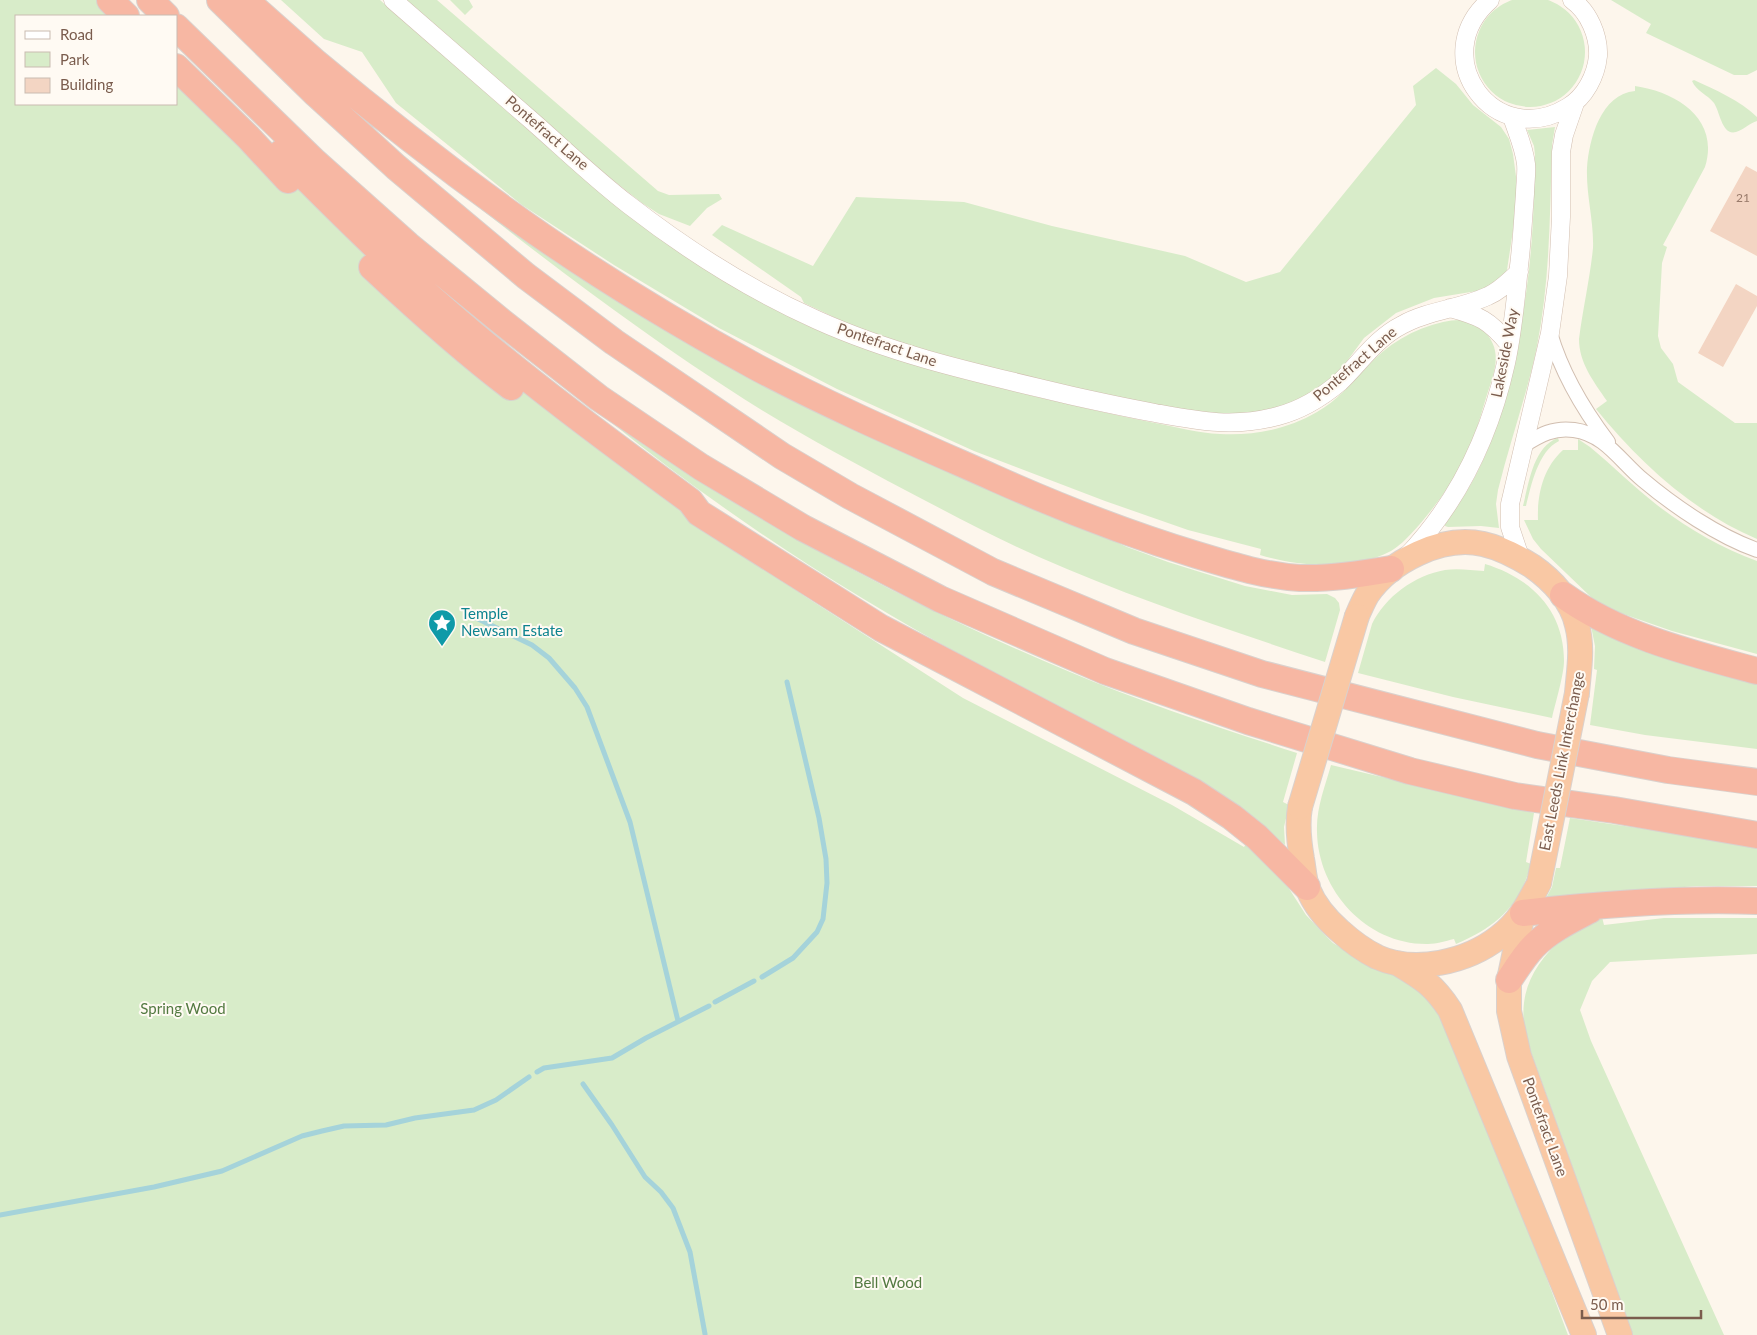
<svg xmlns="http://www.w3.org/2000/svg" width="1757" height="1335" font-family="Lato,sans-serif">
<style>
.green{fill:#d8ecc9}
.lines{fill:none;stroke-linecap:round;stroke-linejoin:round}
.stream{stroke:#a5d3da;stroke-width:5}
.building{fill:#f3d5c3}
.minor-casing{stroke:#d1beb0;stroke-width:16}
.tertiary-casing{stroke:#d1beb0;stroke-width:19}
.trunk-casing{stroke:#dad1cd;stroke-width:26}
.motorway-casing{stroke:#dad1cd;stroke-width:28}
.minor{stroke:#fff;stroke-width:14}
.tertiary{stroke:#fff;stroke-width:18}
.trunk{stroke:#f9c8a4;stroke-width:24}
.motorway{stroke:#f7b7a3;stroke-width:26}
.trunk-bridge-casing{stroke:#dad1cd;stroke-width:26;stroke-linecap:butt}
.trunk-bridge{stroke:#f9c8a4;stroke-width:24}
.labels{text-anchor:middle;stroke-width:4;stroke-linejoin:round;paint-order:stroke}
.number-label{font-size:12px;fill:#987a6a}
.street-label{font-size:15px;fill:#7a5c4d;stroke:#fffaf3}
.culture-label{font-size:15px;fill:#0d838f;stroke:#fffaf3;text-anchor:start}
.park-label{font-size:15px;fill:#537a41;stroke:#fffaf3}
</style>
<rect width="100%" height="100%" fill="#fdf6ec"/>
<path class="green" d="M1475 52a55 55 0 1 1 110 0a55 55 0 1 1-110 0Z
M0,0H112L128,16H16V104H176V66L751,559L806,597L963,698L1172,805L1244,847L1248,841L1279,873L1306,915L1324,934L1333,943L1356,957L1392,972L1420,989L1454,1031L1568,1335H0Z
M281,0H380C426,40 472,81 518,121C597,191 678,259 773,308C788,315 802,324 817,330C887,360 959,378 1033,396C1073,405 1114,415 1155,423C1176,427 1199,433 1220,434C1253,436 1288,429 1317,412C1337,401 1350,384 1366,368C1387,344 1413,329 1443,322C1458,319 1471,318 1482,329C1505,350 1494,373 1486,398C1479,421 1472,447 1460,468C1449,489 1410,541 1391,551C1353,571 1299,567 1260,555L1261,549L1188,530L1105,501L974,451L837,389L719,328L614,265L522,205L396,103L362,52L324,39Z
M405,0H437L658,191L669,195L719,194L722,199L707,208L690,226L659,214L642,203L586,159Z
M450,0H469L473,7L465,15Z
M1611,0H1757V70L1747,75H1734L1646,33L1651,24Z
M1436,68L1456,84L1473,105L1501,127L1509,139L1513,154L1517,184L1514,224L1507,270L1501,279L1483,290L1434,298L1396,313L1364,338L1342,368L1328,381L1311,394L1269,413L1215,418L947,360L855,327L804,303L801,297L712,235L722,225L813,266L856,197L964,202L1052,226L1185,256L1246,282L1280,272L1416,105L1413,86Z
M1694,80C1715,90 1740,100 1757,117V121C1750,123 1743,130 1736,132C1722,136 1720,112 1714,103C1708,95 1696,91 1692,81Z
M1635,86C1677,92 1720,119 1705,167L1663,245L1667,247L1662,263L1658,336L1661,348L1673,364L1678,382L1735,423H1757V539C1693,512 1639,462 1596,409L1607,401C1594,382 1579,363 1579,339C1583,308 1590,278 1593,248C1594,221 1586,195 1587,168C1589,139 1601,94 1635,91Z
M1555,127L1552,145C1550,212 1550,280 1537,346C1527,395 1510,441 1498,490L1496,504L1499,528L1481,526L1448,527L1445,526V523C1488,469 1507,404 1519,337C1526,299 1531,260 1533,220C1534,199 1534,177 1535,155L1534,146L1527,130Z
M457,190L1051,512L1127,547L1168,562L1245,586L1292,595L1327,594L1335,598L1339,603L1340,610L1325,662C1229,630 1132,598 1039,557C994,537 949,513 905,490C851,461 796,432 744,399C644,335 550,264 457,190Z
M612,423C755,522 909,605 1070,672C1144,703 1220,728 1297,753L1283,802L1289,805L1284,827L1285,845C1271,833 1257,820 1243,809C1214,787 1178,769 1146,752C1086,720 1025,689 965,657C841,590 722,512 612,423Z
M1558,438L1559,441C1538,451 1531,486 1526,506H1523C1529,483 1533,447 1558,438Z
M1578,439L1590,447C1613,466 1634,487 1657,505C1687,528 1721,548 1757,561V654L1672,631L1612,610L1592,598L1541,549L1533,539L1524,520H1538C1537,495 1543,468 1563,450H1578Z
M1485,564C1531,578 1564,610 1564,661C1564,675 1555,704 1552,718L1453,697L1358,673L1372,624C1385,597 1415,575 1445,570C1457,568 1471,570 1484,571Z
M1591,626L1757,678V749L1645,735L1590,725L1597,670L1594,669L1595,646Z
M1331,765L1534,813L1526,862L1531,864C1520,906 1496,927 1456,944L1454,939C1445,941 1437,944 1428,944C1367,945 1318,891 1317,832C1316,808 1325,787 1331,765Z
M1570,818L1706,838L1757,843V886H1697L1546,898L1552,887L1556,868H1560Z
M1602,917L1604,925L1664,918H1757V954L1610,962L1592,981L1580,1010L1591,1041L1724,1335H1633L1527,1041C1517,1000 1528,972 1557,943C1563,937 1569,928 1576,924C1582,920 1594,919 1602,917Z"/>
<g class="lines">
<path class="stream" d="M470,615L532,645L549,658L575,688L587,707L630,822L678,1021
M762,977L793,958L817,932L823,919L827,883L826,859L819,818L787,682
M715,1002L754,981
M537,1072L544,1068L612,1058L646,1038L709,1006
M583,1084L612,1125L645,1177L661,1192L673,1208L690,1252L705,1334
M0,1215L154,1187L222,1171L302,1136L322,1131L344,1126L386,1125L415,1118L474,1110L496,1100L529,1077"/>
</g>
<path class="building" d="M1746,166L1757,172V256L1710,231Z
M1736,284L1757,296V306L1723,367L1698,353Z"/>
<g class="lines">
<g class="minor-casing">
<path id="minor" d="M1550,333C1562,374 1583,409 1608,442
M1524,445C1540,435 1554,427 1574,430C1605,434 1621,462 1643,480C1675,507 1718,536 1757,550"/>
</g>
<g class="tertiary-casing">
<path id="tertiary" d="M393,0C439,40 485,80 531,120C563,148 595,179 629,205C687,250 750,290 817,320C899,357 986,375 1073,396C1100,402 1128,408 1155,413C1199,421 1233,428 1278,416C1301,410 1321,398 1340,382C1360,363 1376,338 1402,325C1429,310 1460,309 1488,296C1500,291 1509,281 1519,272
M1490,0C1425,57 1495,152 1568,107C1585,97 1596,76 1598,56C1599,36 1589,12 1572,0
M1450,308C1480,316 1489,320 1509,344
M1407,556C1458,502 1490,435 1506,363C1513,331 1516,298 1519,266C1522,242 1523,218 1525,194C1525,184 1527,173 1526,164C1524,147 1517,132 1512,117
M1521,560L1510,527V504L1550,333L1558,276L1561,217V152L1564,135L1575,103"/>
</g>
<g class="trunk-casing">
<path id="trunk" d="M1357,616C1360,609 1363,602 1367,595C1390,561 1442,535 1483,544C1501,548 1516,556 1532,566C1552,580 1572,601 1577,625C1583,648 1579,670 1577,693
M1300,807C1297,824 1299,842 1302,859C1304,869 1304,880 1308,889C1315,906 1326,919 1340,931C1351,941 1363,950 1377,957C1415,974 1467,962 1499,937C1519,922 1528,904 1539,883
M1523,913L1509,980V1011L1519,1056L1620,1335
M1397,963C1422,978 1433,984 1450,1010L1584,1335"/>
</g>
<g class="motorway-casing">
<path id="motorway" d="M110,0L126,16
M150,0L166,16
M220,0L316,94L396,167L526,276L614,342L782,456L850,496L993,572L1134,631L1262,674L1537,745L1668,770L1757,782
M245,0C268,20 291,41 314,61C376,113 440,163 505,210C585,268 670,320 756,367C833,408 915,443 994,478C1061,508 1128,534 1197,555C1230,565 1265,576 1300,578C1330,579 1361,574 1391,569
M176,27L315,162L408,245L502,322L599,398L701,467L803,528L940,599L1105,671L1248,721L1410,771L1515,796L1614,810L1757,835
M176,67L248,137L288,180
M281,153C334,207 388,261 445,310C523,378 607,440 690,501L699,513L881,628L1194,792L1232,817L1257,837L1307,887
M372,267C417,309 462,350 511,387
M1563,595C1620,636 1690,653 1757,671
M1523,913C1601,904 1679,898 1757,901
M1509,980C1517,968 1524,956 1534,946C1550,930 1571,920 1590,910"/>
</g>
<use href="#minor" class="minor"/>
<use href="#tertiary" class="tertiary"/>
<use href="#trunk" class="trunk"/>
<use href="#motorway" class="motorway"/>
<g class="trunk-bridge-casing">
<path id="trunk-bridge" d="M1300,807L1357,616
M1539,883L1577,693"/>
</g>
<use href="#trunk-bridge" class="trunk-bridge"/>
</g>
<defs>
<g id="sight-pin" transform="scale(1.4375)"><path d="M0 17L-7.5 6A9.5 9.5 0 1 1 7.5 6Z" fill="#0f9aa8" stroke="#fffaf3"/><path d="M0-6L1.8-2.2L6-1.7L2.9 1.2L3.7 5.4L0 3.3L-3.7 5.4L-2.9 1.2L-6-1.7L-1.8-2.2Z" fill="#fff"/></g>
</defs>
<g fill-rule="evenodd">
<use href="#sight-pin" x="442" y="623"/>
</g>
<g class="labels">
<g class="number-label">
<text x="1743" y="202">21</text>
</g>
<g class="street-label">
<text transform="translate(547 133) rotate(41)" y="5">Pontefract Lane</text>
<text transform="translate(887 345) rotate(19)" y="5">Pontefract Lane</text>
<text transform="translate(1505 353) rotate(-79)" y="5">Lakeside Way</text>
<text transform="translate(1355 364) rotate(-41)" y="5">Pontefract Lane</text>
<text transform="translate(1562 761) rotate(-79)" y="5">East Leeds Link Interchange</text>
<text transform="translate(1545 1127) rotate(70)" y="5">Pontefract Lane</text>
</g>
<g class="culture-label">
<text x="461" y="619">Temple<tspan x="461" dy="17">Newsam Estate</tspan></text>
</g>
<g class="park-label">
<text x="183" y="1014">Spring Wood</text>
<text x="888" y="1288">Bell Wood</text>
</g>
</g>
<rect x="15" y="15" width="162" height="90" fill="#fffaf3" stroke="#cabbb1"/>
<rect x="25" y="31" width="25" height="8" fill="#ffffff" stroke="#cabbb1"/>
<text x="60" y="40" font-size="15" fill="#7a5c4d">Road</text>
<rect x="25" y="52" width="25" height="15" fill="#d8ecc9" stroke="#cabbb1"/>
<text x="60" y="65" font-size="15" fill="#7a5c4d">Park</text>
<rect x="25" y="78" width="25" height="15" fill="#f3d5c3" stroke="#cabbb1"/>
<text x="60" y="90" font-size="15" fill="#7a5c4d">Building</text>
<path d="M1582 1310v8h119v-8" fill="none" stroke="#7a5c4d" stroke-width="2.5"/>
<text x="1590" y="1310" font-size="15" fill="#7a5c4d" stroke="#fffaf3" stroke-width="4" paint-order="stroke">50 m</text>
</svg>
